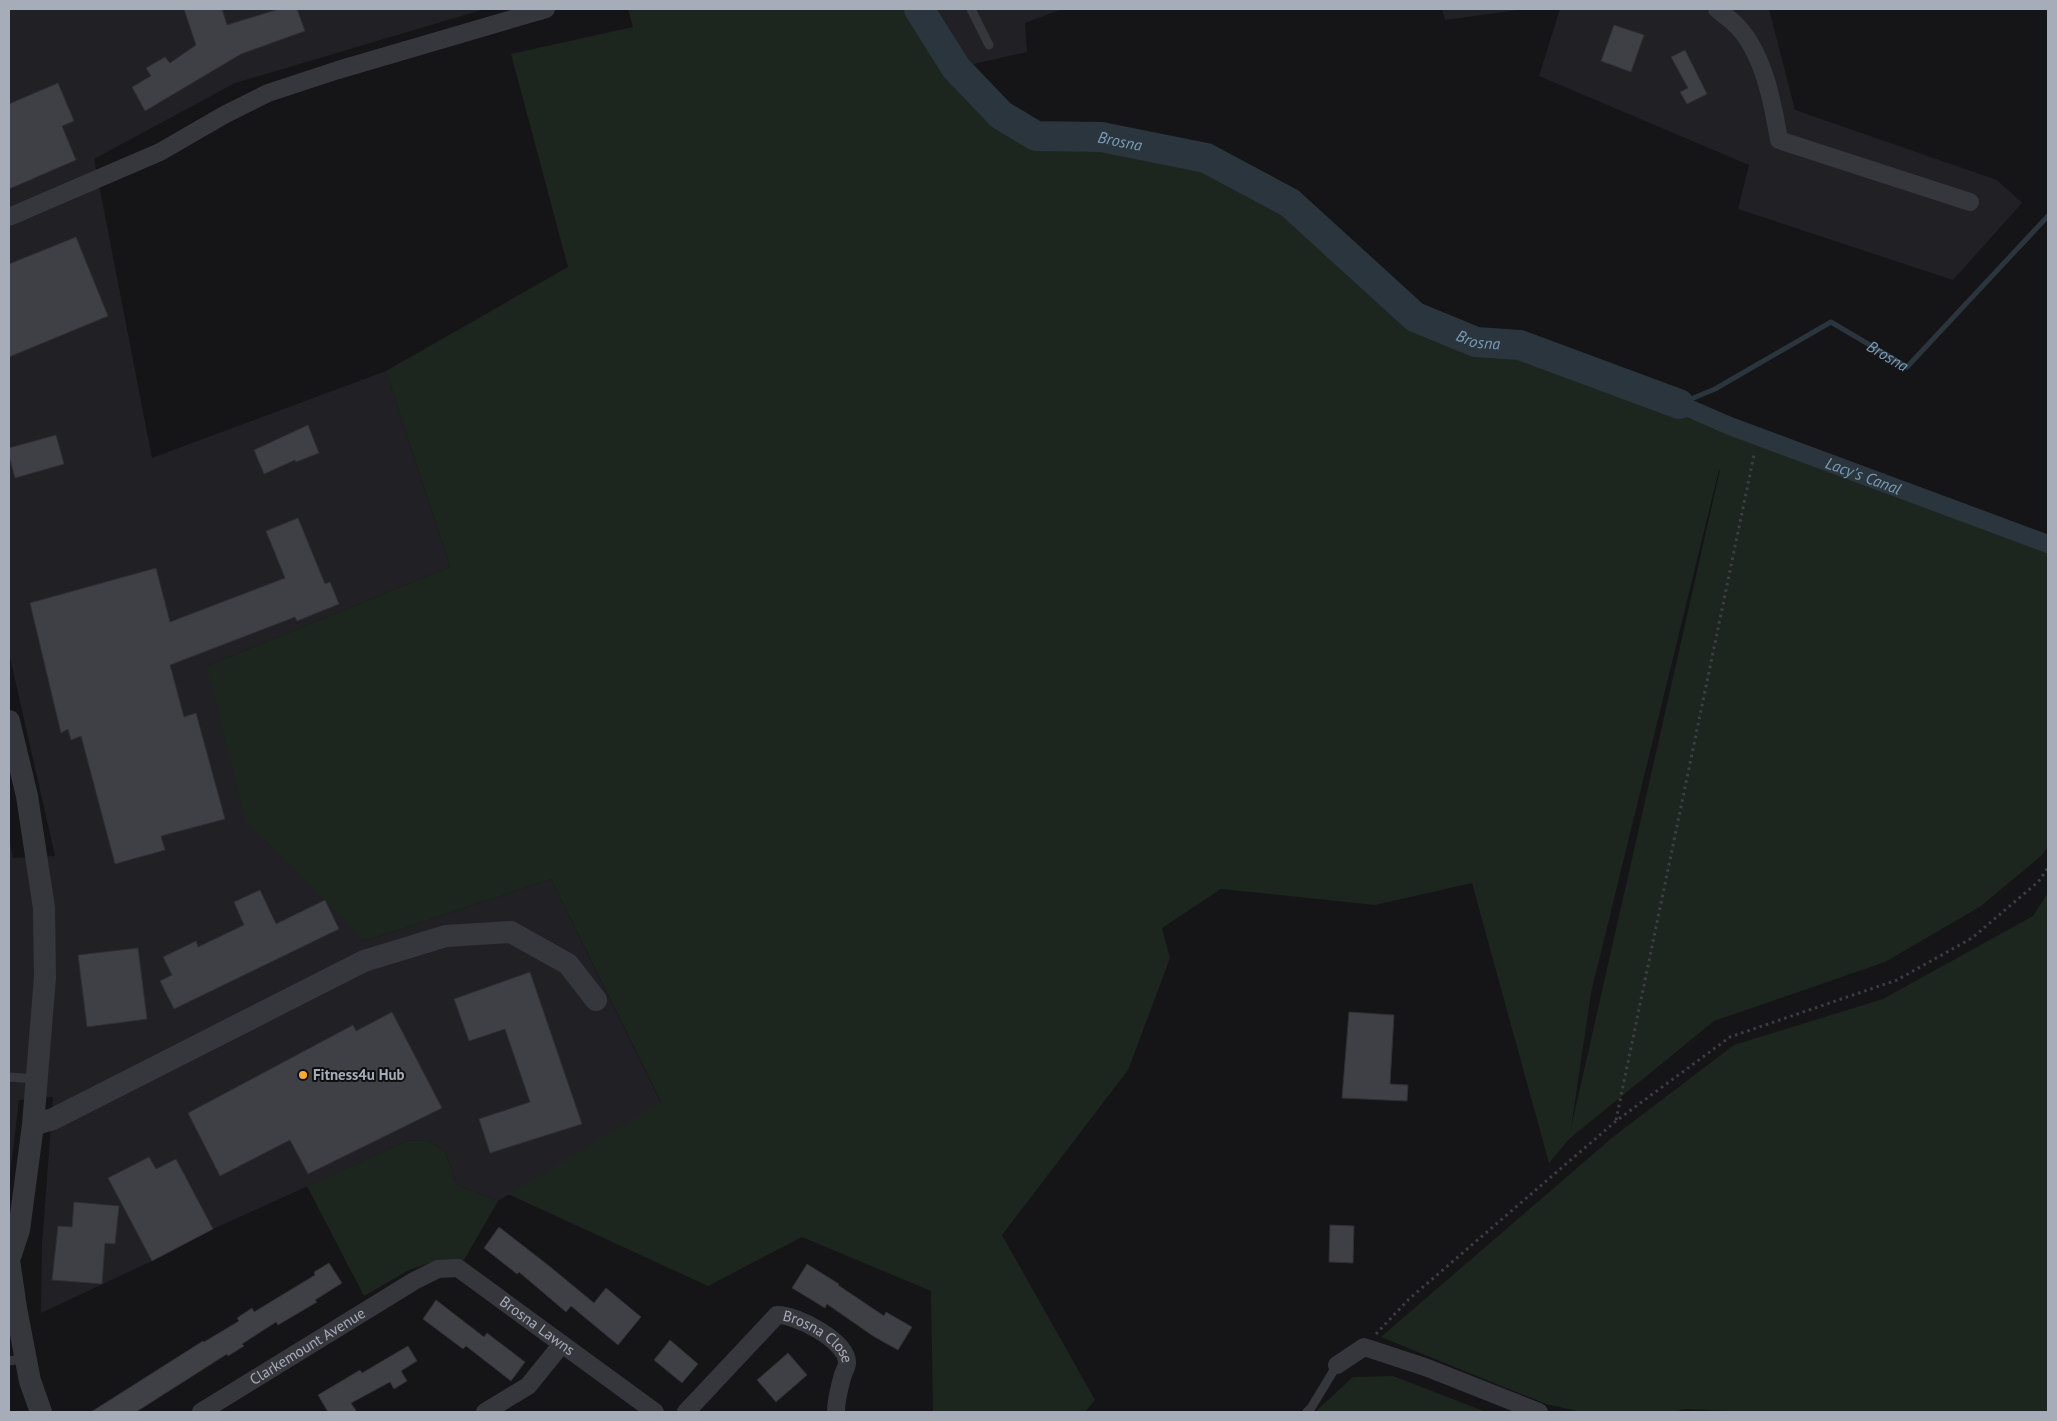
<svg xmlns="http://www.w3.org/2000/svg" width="2057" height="1421" font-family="'PT Sans',sans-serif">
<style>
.built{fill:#212125}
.green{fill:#1d261e;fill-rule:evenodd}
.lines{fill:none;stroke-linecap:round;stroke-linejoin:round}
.stream{stroke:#2a353d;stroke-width:5}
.canal{stroke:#2a353d;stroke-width:18}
.river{stroke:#2a353d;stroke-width:30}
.building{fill:#3f4045;stroke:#2f2f34}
.path{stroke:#3c3e44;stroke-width:3;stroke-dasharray:2.5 4;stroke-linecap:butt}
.service{stroke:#36373d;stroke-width:9}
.minor{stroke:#36373d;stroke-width:18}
.tertiary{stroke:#36373d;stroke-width:22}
.poi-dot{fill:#ffac26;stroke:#101012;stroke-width:2}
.labels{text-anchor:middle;stroke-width:4;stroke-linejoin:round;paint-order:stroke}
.poi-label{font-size:15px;font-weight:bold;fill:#a6adb9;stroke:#101012;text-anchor:start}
.street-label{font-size:15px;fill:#a6adb9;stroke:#101012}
.water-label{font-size:16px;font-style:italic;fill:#7a9db7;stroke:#101012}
</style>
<rect width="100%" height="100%" fill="#151517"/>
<path class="built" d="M9,9H485L235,83L94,159L152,458L386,371L450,567L207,666L365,941L551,879L661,1103L498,1201L457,1185L445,1151L427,1140L407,1141L213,1229L152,1261L41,1313L42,1245L53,1097L19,1100L9,1184V838L13,858L55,856L9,653Z
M919,9H1062L1025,23L1027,52L956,68Z
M1442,9H1526L1445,20Z
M1560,9H1769L1795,110L1997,180L2022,203L1953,280L1738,209L1749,165L1539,76Z"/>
<path class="green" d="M628,9H919L956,68L1001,115L1036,136L1101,137L1206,158L1290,203L1415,317L1476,342L1520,345L1709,416L2048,552V846L2042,855L1981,906L1885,962L1714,1021L1569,1139L1549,1163L1472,883L1375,905L1221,889L1162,928L1170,958L1128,1070L1002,1235L1095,1400L1085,1412H933L931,1291L802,1237L708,1286L508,1194L661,1102L551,879L365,941L245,820L207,666L450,567L386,371L568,267L511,54L633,27ZM1719,470H1720L1571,1128L1591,993Z
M2048,893V1412H1753L1686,1409L1670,1412H1582L1546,1404L1381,1337L1613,1137L1734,1045L1883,999L2033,916Z
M427,1140L445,1151L457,1185L498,1201L464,1260L433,1262L409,1270L364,1296L307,1186L407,1141Z
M1393,1376L1486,1412H1315L1353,1377Z"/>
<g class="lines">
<path class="stream" id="s1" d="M1679,404L1715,389L1831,322L1907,367L2048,216"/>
<path class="canal" id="s2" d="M1679,404L1730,426L2048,544"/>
<path class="river" id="s3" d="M919,9L956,68L1001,115L1036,136L1101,137L1206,158L1290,203L1415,317L1476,342L1520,345L1679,404"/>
</g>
<path class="building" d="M184,9H222L227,25L279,9H297L305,31L241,54L145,111L132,87L151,76L146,68L165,57L170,63L196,45Z
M1614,25L1644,35L1631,72L1601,61Z
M1685,50L1707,94L1687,104L1680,92L1688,88L1671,57Z
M58,83L74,121L62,126L76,160L9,189V104Z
M76,237L108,316L9,357V264Z
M308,425L319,453L296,462L295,460L264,474L254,450Z
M56,435L64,464L15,478L9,456V448Z
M298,518L325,584L330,582L339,604L297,621L295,617L170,665L184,717L196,713L225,819L161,836L165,850L115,864L81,736L71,740L68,729L61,733L30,603L156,568L170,622L285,578L266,531Z
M260,890L276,924L325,900L339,929L174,1009L160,981L172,975L163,957L196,941L198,947L244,925L234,902Z
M138,948L147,1019L87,1027L78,955Z
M530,972L582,1124L490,1153L479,1119L530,1102L505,1029L469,1041L454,999Z
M392,1012L442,1108L308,1174L290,1140L220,1176L188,1113L353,1025L356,1031Z
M1349,1012L1394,1015L1390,1084L1408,1085L1407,1101L1342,1098Z
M149,1157L156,1169L176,1159L213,1229L152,1261L108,1178Z
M74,1202L119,1206L115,1244L105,1243L102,1284L52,1280L58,1226L72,1227Z
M1330,1225L1354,1226L1353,1263L1329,1262Z
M499,1227L548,1265L594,1303L606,1288L641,1317L618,1345L571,1306L566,1312L519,1272L517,1274L484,1248Z
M329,1263L342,1283L315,1300L317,1302L278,1325L276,1322L242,1344L244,1346L228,1356L227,1354L136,1412H91L203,1341L204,1342L239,1321L237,1318L252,1308L254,1312L315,1275L314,1272Z
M807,1264L839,1284L838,1285L884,1316L886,1312L912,1327L898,1350L873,1336L827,1304L825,1308L792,1288Z
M436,1300L484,1337L487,1333L525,1362L511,1381L466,1346L463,1349L423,1319Z
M670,1340L698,1364L682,1383L654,1360Z
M408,1346L417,1361L401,1371L407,1381L394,1389L390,1382L351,1403L357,1412H328L318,1395L360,1370L362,1373Z
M788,1353L807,1375L776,1402L757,1380Z"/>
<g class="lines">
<path class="path" d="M1616,1120L1754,455
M1376,1334L1409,1299L1616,1121L1730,1037L1897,980L1972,938L2038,882L2048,868"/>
<path class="service" d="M971,9L989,45
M9,1077L36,1079
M9,1361L26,1358
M1307,1412L1311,1408L1337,1365"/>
<g class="minor">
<path d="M1717,9C1724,15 1732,20 1738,27C1764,55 1773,104 1779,140L1970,202"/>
<path d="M9,217L160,152L224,115L268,93L338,70L546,9"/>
<path d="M1337,1365L1364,1347L1425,1367L1539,1412"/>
<path id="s4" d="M201,1412L414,1281L438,1269L458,1268L655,1412"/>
<path d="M485,1412L528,1386L562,1344"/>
<path id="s5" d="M686,1412L777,1315C795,1314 848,1341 847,1363C847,1367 843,1373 842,1378C839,1389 836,1401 836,1412"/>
</g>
<path class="tertiary" d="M9,721L27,796L44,908L45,977L33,1125L19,1230L9,1260L16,1308L30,1381L41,1412
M33,1125L53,1119L364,961L446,936L511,932L568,964L596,1000"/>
</g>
<circle class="poi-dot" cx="303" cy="1075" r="5"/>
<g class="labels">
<g class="poi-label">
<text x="313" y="1080">Fitness4u Hub</text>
</g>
<g class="street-label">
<text dy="5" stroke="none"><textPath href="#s4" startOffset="395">Brosna Lawns</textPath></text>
<text dy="5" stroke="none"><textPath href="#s5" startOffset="181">Brosna Close</textPath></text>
<text dy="5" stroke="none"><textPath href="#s4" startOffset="125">Clarkemount Avenue</textPath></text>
</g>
<g class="water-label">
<text dy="6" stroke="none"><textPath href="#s3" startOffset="260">Brosna</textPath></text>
<text dy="6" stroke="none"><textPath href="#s3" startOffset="680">Brosna</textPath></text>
<text dy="6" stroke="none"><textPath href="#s1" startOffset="239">Brosna</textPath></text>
<text dy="6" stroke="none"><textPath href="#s2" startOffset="198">Lacy's Canal</textPath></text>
</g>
</g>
<rect width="2057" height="1421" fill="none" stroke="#a6adb9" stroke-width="20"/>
</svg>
